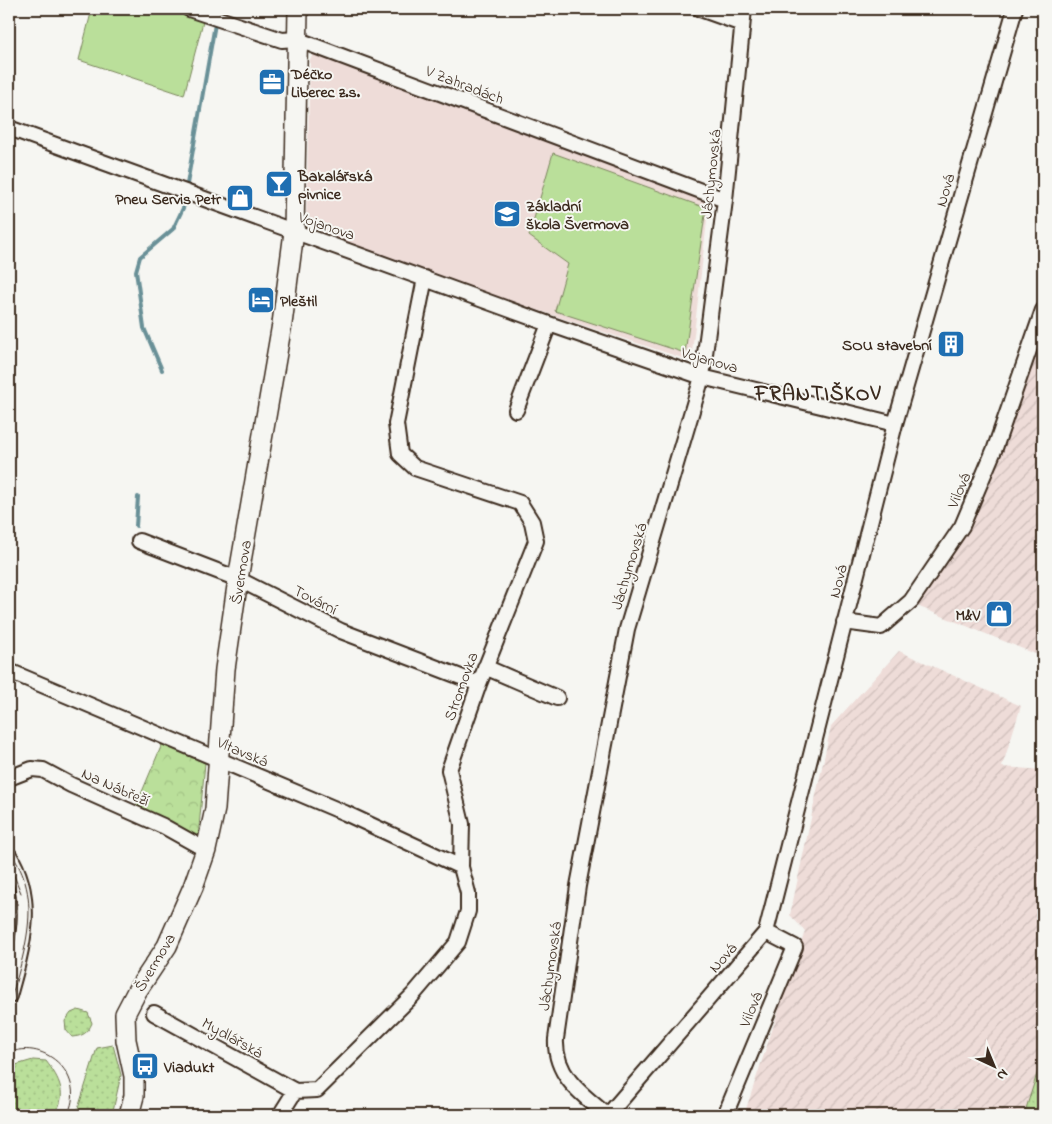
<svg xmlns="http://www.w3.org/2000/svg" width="1052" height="1124" font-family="'Indie Flower',sans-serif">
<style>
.built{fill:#eedcd8}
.industrial{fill:url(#industrial-furrows)}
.grass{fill:url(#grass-dots);stroke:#7a845c}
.forest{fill:url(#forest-crowns);stroke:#7a845c}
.garden{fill:#badf9a;stroke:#7a845c}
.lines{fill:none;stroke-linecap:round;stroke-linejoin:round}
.stream{stroke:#699097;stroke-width:4}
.street-casing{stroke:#3b2a1e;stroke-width:18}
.secondary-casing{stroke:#3b2a1e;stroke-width:22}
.street{stroke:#f6f6f2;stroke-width:14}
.secondary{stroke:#f6f6f2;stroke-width:19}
.tram{stroke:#3b2a1e;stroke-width:1}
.labels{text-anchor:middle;stroke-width:4;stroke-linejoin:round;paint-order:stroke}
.poi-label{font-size:16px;font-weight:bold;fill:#3b2a1e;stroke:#f6f6f2;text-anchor:start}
.street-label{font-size:16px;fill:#3b2a1e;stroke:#f6f6f2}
.district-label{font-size:21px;font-weight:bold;letter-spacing:1px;fill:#3b2a1e;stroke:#f6f6f2}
</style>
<defs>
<pattern id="industrial-furrows" width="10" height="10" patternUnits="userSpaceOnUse" patternTransform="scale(1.25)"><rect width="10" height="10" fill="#eedcd8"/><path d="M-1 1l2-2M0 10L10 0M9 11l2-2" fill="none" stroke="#cdbdb9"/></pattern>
<pattern id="grass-dots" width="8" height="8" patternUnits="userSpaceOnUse" patternTransform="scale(1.25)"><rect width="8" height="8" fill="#badf9a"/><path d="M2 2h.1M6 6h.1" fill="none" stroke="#a1c084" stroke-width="1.8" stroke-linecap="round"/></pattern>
<pattern id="forest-crowns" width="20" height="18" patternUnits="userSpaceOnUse" patternTransform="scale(1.25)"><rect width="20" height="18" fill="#badf9a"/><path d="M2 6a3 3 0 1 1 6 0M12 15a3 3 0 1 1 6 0" fill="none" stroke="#a1c084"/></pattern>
</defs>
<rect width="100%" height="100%" fill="#f6f6f2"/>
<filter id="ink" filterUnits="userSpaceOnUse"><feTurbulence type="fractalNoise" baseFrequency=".02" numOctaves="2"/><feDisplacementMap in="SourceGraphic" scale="10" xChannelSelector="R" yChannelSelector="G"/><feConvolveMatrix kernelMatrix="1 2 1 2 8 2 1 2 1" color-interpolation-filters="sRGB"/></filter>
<g filter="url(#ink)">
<path class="built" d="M314,54L709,203L691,361L399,264L306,225L310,59Z"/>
<path class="industrial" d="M1043,326V657L917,606L971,524Z
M899,651L1021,706L1002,767L1043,770V1037L1038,1076L1024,1115H744L805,931L790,915L831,726Z"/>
<path class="grass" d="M78,1010L88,1013L92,1023C88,1033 83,1036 72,1037L66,1030L65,1021L71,1013Z
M113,1045L121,1075L112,1115H76L97,1048Z
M1043,1055V1115H1024Z
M33,1060L46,1061C60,1079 68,1095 54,1115H9V1067Z"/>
<path class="forest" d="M163,742L205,763L198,838L136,806Z"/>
<path class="garden" d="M92,9H176L204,18L184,95L79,60Z
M553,153L706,208L685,353L555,311L568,264L529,236Z"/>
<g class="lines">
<path class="stream" d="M187,184L215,24
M162,370L144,328L136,271L140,257L173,229L185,204
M136,526L138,497"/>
<g class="street-casing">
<path id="street" d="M189,9L282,40L296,39L725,200
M700,9L742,24
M9,128L549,324L702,377L895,424
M516,410L549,324
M139,541L238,579L341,631L479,684
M844,622L881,627L911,601L962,526L995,448L1043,310
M485,667L557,698
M9,671L345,813L461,867
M9,778L32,769L43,770L71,785L163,826L206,850
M9,855C37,899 22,950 9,996
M154,1013L295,1091
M295,1091L317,1090L412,996L458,942L468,911V893L461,867L462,824L449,770L479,684L536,541L532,522L520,503L415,468L400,454L396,424L425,278
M280,1115L295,1091
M607,1115C581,1094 554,1075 556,1039L578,886L627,629L702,377L725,200L744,9
M608,1115L766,932L895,424L1015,9
M725,1115L795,947L766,932"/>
</g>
<g class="secondary-casing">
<path id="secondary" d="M129,1115L134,1096V1076L126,1040L125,1014L137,991L167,946L193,887L206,850L215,809L225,669L238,579L282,324L294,232L298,9"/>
</g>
<use href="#street" class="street"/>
<use href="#secondary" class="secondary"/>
<path class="tram" d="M9,851C46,898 23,955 9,1006
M9,863L21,893
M9,1053C46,1037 88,1078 67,1115"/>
</g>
</g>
<defs>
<g id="office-square" transform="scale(1.4375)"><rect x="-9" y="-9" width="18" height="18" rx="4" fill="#1f6fb2" stroke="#f6f6f2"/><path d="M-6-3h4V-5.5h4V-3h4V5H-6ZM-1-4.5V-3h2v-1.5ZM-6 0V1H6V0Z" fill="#fff"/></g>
<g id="bar-square" transform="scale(1.4375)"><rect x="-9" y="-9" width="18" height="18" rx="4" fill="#1f6fb2" stroke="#f6f6f2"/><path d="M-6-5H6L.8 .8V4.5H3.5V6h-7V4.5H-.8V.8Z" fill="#fff"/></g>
<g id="shop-square" transform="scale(1.4375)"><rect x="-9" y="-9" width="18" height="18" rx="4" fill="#1f6fb2" stroke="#f6f6f2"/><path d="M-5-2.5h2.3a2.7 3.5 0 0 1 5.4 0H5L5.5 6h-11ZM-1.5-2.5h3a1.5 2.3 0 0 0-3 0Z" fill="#fff"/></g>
<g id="school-square" transform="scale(1.4375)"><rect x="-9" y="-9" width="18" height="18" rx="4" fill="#1f6fb2" stroke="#f6f6f2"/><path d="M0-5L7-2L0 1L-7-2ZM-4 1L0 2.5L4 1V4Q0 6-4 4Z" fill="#fff"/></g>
<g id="hotel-square" transform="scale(1.4375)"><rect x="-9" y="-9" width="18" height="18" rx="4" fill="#1f6fb2" stroke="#f6f6f2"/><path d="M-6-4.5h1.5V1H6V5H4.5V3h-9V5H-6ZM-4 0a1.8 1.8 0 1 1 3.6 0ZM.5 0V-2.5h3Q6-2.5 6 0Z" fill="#fff"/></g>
<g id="building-square" transform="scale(1.4375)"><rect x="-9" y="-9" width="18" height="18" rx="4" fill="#1f6fb2" stroke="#f6f6f2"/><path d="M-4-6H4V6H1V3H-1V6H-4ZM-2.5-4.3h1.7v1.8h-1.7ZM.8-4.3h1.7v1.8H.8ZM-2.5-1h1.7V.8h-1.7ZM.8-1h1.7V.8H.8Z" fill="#fff"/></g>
<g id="bus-square" transform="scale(1.4375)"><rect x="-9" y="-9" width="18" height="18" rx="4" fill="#1f6fb2" stroke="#f6f6f2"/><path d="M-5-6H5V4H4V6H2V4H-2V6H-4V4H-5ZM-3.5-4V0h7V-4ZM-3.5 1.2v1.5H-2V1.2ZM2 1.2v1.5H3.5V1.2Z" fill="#fff"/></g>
</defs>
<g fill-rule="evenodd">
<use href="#office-square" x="272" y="82"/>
<use href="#bar-square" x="279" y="184"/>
<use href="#shop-square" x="240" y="198"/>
<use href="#school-square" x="507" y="214"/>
<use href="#hotel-square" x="261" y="300"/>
<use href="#building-square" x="951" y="344"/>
<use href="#shop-square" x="999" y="614"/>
<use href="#bus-square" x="145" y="1066"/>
</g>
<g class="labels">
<g class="poi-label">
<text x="291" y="79">Déčko<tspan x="291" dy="18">Liberec z.s.</tspan></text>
<text x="298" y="181">Bakalářská<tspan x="298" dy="18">pivnice</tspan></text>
<text x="221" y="204" text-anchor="end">Pneu Servis Petr</text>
<text x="526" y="211">Základní<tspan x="526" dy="18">škola Švermova</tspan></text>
<text x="280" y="306">Pleštil</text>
<text x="932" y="350" text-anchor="end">SOU stavební</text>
<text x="980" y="620" text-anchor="end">M&amp;V</text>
<text x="164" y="1072">Viadukt</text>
</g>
<g class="street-label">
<text transform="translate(465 84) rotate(21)" y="6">V Zahradách</text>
<text transform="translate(710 174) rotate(-84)" y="6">Jáchymovská</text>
<text transform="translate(944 190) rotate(-74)" y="6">Nová</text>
<text transform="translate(327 225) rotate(19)" y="6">Vojanova</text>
<text transform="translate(710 359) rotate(16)" y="6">Vojanova</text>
<text transform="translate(958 490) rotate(-67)" y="6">Vilová</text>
<text transform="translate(628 566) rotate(-73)" y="6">Jáchymovská</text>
<text transform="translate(240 572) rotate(-81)" y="6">Švermova</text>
<text transform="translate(837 581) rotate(-76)" y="6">Nová</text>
<text transform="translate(316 599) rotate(27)" y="6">Tovární</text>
<text transform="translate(460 686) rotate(-70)" y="6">Stromovka</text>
<text transform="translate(243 751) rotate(23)" y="6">Vltavská</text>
<text transform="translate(116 786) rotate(24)" y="6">Na Nábřeží</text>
<text transform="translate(722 957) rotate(-49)" y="6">Nová</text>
<text transform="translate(154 962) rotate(-59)" y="6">Švermova</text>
<text transform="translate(549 966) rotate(-82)" y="6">Jáchymovská</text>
<text transform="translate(750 1009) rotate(-67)" y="6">Vilová</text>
<text transform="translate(233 1037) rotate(29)" y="6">Mydlářská</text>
</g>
<g class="district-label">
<text x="818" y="400">FRANTIŠKOV</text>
</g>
</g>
<rect width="1052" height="1124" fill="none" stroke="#f6f6f2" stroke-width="30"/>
<rect x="15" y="15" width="1022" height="1094" fill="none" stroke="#3b2a1e" stroke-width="2" filter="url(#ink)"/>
<g transform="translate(994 1066) rotate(136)" stroke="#f6f6f2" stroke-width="4" paint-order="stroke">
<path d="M0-4L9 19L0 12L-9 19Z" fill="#3b2a1e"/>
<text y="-8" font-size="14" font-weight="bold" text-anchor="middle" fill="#3b2a1e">N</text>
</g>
</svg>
